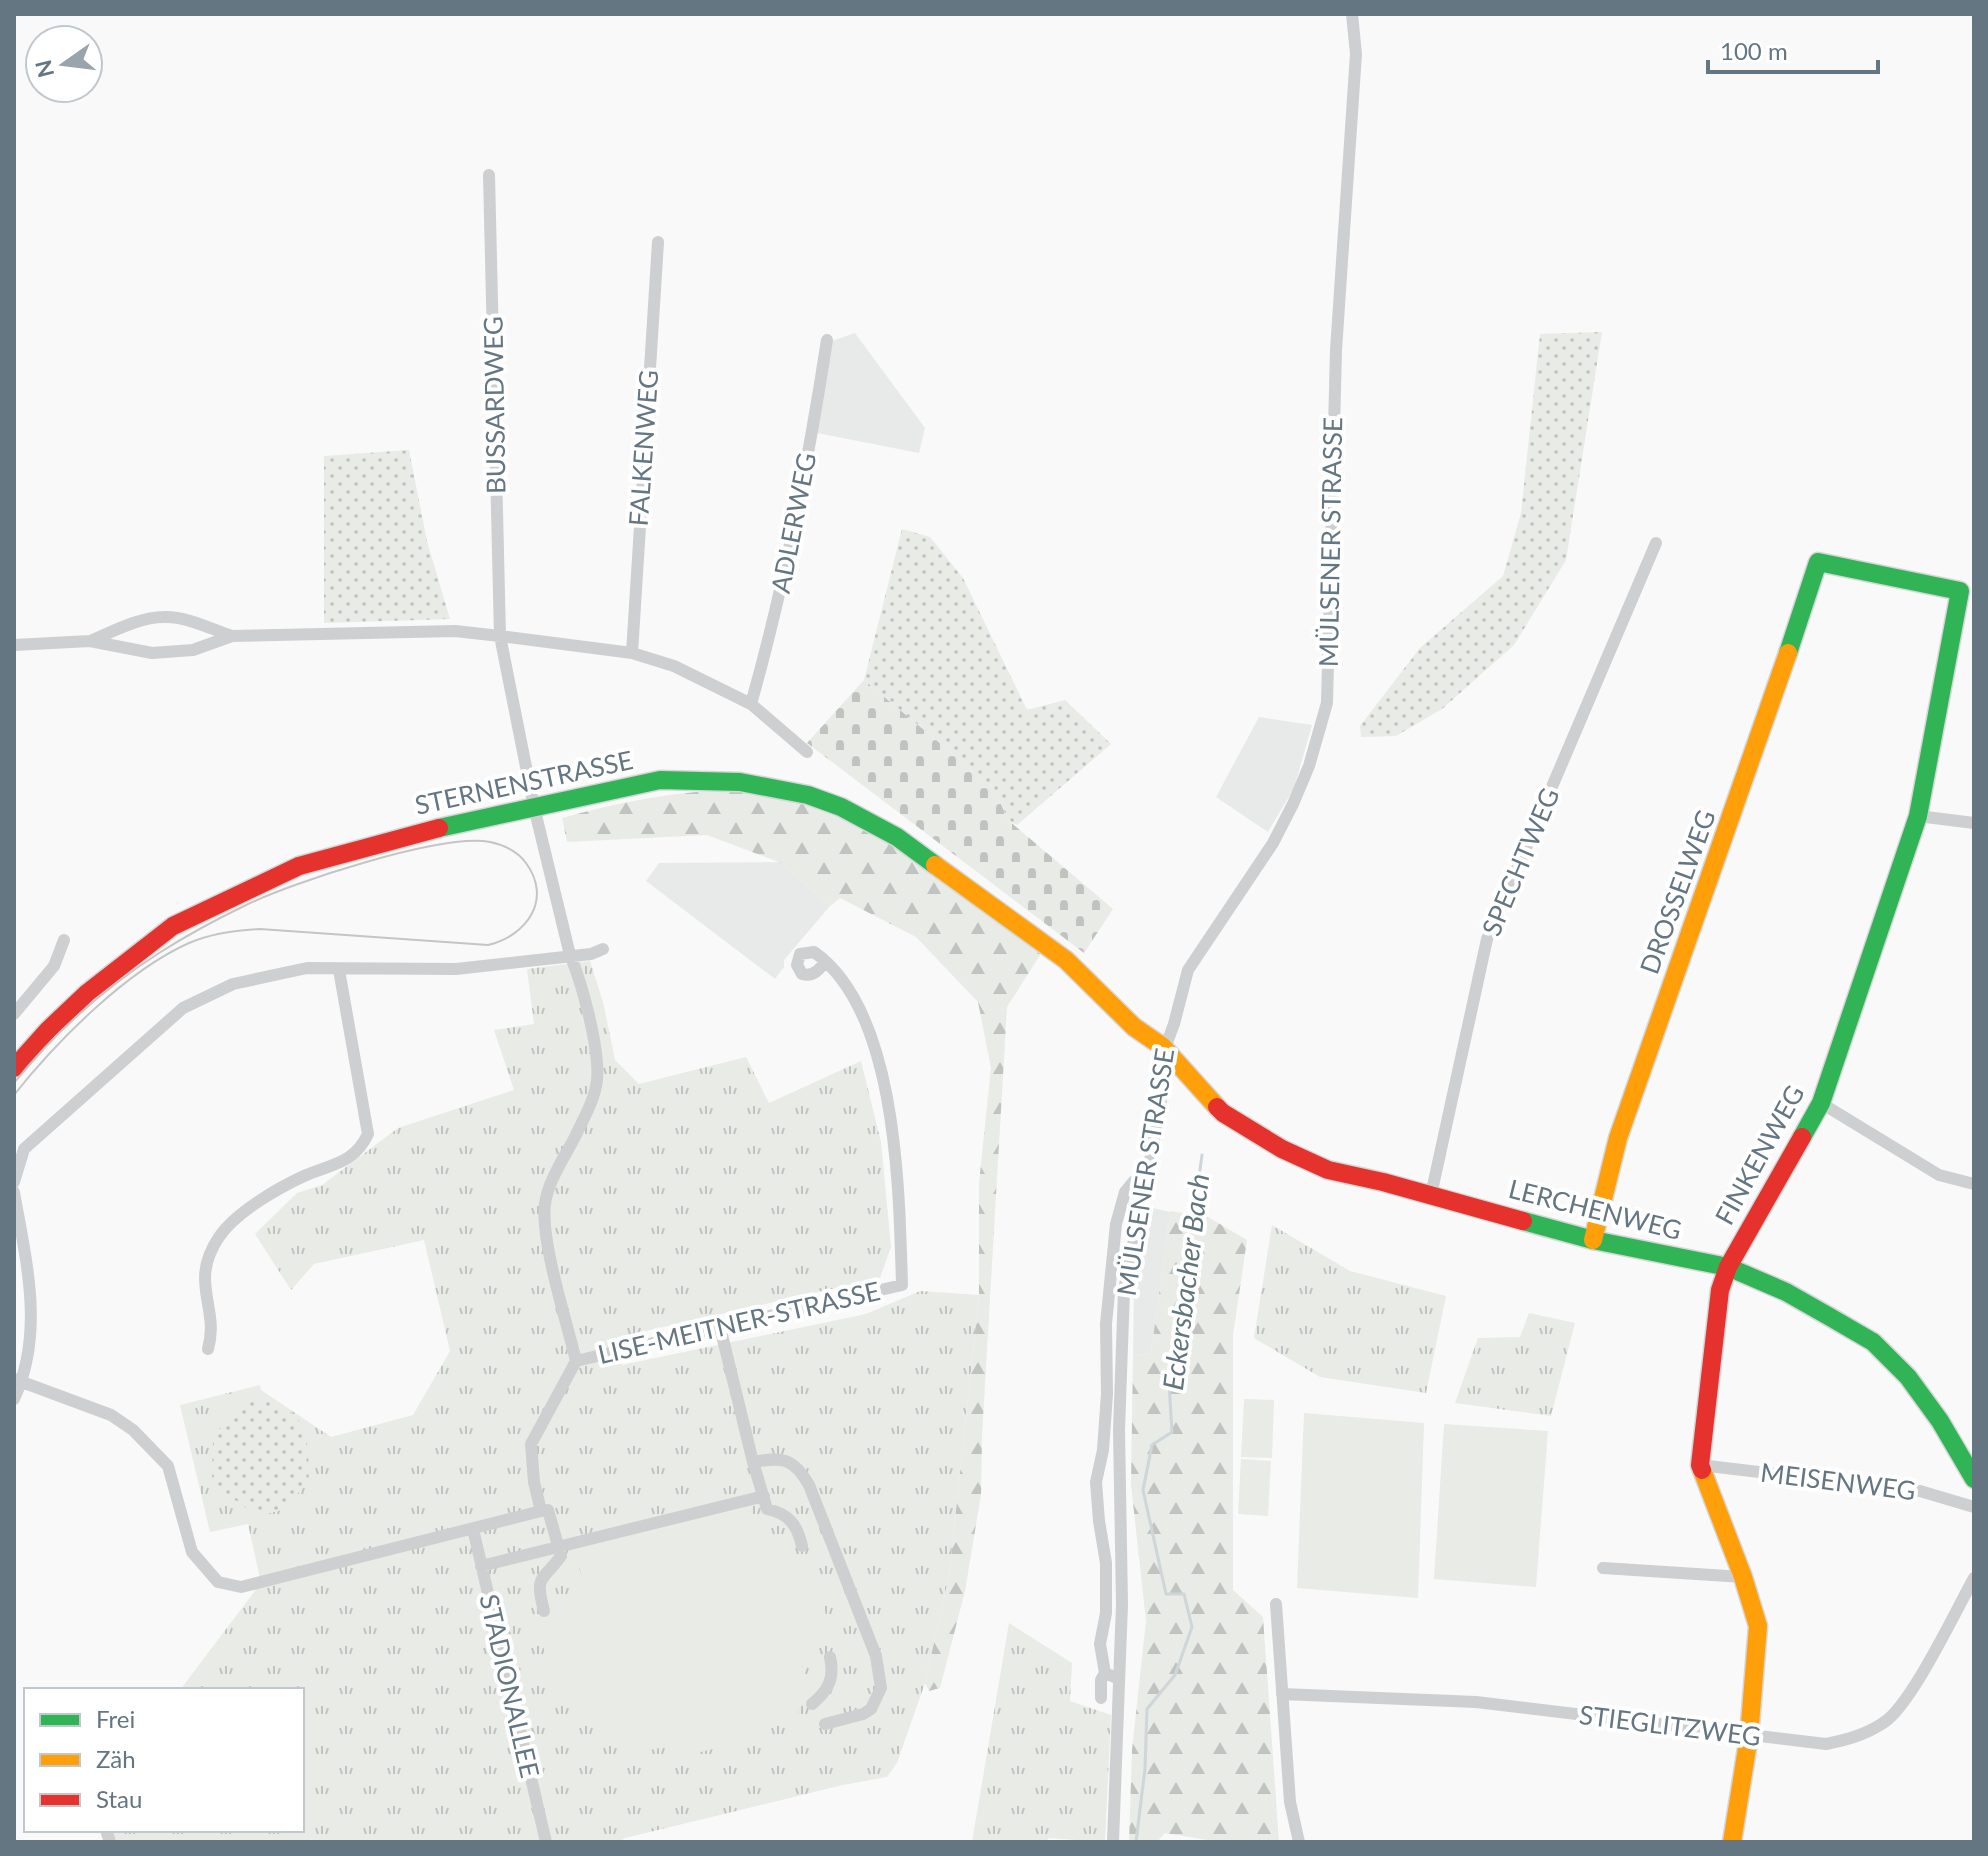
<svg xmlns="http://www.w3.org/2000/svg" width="1988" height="1856" font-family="Lato,sans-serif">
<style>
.built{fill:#e8e9e9}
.grass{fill:url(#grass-tufts)}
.forest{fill:url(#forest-firs)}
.cemetery{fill:url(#cemetery-stones)}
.park{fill:url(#park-dots)}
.pitch{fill:#e8ebe6}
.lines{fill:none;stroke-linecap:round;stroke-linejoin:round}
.stream{stroke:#ced6d9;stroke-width:3}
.fast-casing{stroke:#d5d6d7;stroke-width:21}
.slow-casing{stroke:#d5d6d7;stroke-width:21}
.jam-casing{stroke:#d5d6d7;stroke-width:21}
.street{stroke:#cecfd0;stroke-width:12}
.fast{stroke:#30b455;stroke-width:18}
.slow{stroke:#ff9f0a;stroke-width:18}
.jam{stroke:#e5322d;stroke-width:18}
.tram{stroke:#c3c5c6;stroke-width:2}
.labels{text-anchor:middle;stroke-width:8;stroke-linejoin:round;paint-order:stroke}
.street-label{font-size:26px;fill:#657683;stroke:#fff}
.water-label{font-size:28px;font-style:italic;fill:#60757c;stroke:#fff}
</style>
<defs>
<pattern id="grass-tufts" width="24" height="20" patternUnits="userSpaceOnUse" patternTransform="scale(2)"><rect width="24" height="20" fill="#e8ebe6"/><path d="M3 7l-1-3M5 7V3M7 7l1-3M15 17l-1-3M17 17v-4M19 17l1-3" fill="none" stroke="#c0c3c0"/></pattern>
<pattern id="forest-firs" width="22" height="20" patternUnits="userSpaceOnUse" patternTransform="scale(2)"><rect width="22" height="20" fill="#e8ebe6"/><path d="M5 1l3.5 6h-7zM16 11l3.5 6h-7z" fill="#c0c3c0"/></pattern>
<pattern id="cemetery-stones" width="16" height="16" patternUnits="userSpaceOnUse" patternTransform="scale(2)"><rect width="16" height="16" fill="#e8ebe6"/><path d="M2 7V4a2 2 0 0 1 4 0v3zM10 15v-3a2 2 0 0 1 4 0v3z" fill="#c0c3c0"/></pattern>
<pattern id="park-dots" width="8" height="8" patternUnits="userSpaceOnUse" patternTransform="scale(2)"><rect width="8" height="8" fill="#e8ebe6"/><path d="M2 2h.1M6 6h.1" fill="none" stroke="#c0c3c0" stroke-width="1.8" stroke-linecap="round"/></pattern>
</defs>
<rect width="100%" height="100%" fill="#f9f9f9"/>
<path class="built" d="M855,333L925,428L919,453L817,433L832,341Z
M1259,717L1312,725L1294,788L1268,832L1216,797Z
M779,862L830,906L784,960V967L775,979L646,881L659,863Z
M1149,1207L1170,1212L1151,1353L1133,1355L1134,1287Z"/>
<path class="grass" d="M590,961L603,1002L615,1060L639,1084L746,1057L769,1103L861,1061L881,1142L891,1247L880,1278L606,1340L622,1365L866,1314L920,1291L979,1295L949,1576L925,1683L897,1763L887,1777L843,1785L625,1838L618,1842H114L111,1830H302V1690H180L261,1583L248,1524L210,1532L180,1405L260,1385L261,1390L331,1437L413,1415L450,1351L424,1240L314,1264L291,1290L255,1234L297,1193L322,1185L398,1128L514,1090L494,1030L534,1024L527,969Z
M1272,1225L1350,1271L1446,1296L1426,1393L1320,1377L1254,1338Z
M1529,1313L1575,1323L1551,1416L1455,1403L1478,1338L1520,1337Z
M1009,1623L1072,1663L1070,1701L1111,1715L1105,1842L1049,1838L1046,1842H972Z"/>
<path class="forest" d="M738,789C773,796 812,800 845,816C913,847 982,907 1042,952L1007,1007L982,1436L981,1495L965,1591L940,1688L929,1691L925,1683L949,1576L979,1295V1183L991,1068L978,1002L916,937L840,898L830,906L779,862L707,835L567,842L562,818C619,802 679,791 738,789Z
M1170,1211L1208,1217L1247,1240L1233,1335V1590L1263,1617L1279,1842H1219L1165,1833L1157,1842H1129L1132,1750L1146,1621L1131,1485L1133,1355L1151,1353Z"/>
<path class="cemetery" d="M864,680L994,788L1008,820L1113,909L1084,953L807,743Z"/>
<path class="park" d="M1602,332L1566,560L1514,645L1442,709L1396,736L1361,737L1360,726L1420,648L1503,576L1521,513L1540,334Z
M409,450L427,541L450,619L324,623V456Z
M902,529L930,537L963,578L1027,710L1065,700L1111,744L1017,825L1008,820L994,788L864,680Z
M246,1398C306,1406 309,1426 309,1481L283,1510L257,1516L212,1483L213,1437Z"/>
<path class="pitch" d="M1244,1399L1274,1400L1272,1458L1241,1457Z
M1304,1413L1424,1423L1418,1598L1297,1588Z
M1444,1424L1548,1431L1536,1587L1434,1579Z
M1241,1459L1271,1461L1268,1516L1238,1514Z
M749,1505L757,1540L772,1539L779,1565L812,1557L832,1640L798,1648L804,1672L802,1676L791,1680L799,1715L756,1725L759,1738L671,1759L668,1746L624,1756L616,1721L602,1723L596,1697L557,1706L538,1623L576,1614L571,1587L583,1582L574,1547Z"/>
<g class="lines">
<path class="stream" d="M1136,1842L1145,1769L1147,1709L1175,1675L1192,1627L1184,1594H1166L1143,1490L1152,1445L1172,1432L1169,1383L1174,1330L1185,1279L1202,1155"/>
<g class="fast-casing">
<path id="fast" d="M1788,653L1818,562L1960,591L1918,816L1821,1103L1802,1137
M439,828L660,780L740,782L808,795L841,807L897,837L935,865
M1523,1221L1593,1240L1728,1267L1786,1292L1830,1317L1873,1342L1908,1377L1940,1421L1974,1479"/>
</g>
<g class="slow-casing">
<path id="slow" d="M935,865L1066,960L1134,1027L1163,1047L1217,1107
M1593,1240L1618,1138L1788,653
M1702,1470L1743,1577L1758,1626L1749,1736L1732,1842"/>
</g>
<g class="jam-casing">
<path id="jam" d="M14,1068L48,1030L87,993L173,926L299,866L439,828
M1217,1107L1223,1113L1282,1149L1328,1170L1383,1182L1523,1221
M1702,1470L1700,1465L1720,1290L1728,1267L1802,1137"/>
</g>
<path class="street" d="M90,641C112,632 139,617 164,617C186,616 211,629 232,636
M14,645L90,641L152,653L193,650L232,636L455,631L500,636L632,653L674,666L751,704L807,752
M632,653L658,242
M751,704C785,584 808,463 827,340
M1918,816L1974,823
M14,1014L54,966L64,940
M1821,1103L1939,1175L1974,1184
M14,1182L24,1149L183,1008L233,984L307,968L456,969L591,954L603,949
M14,1192C26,1261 45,1332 14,1399
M1431,1195L1487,939L1656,543
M720,1327L753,1462L767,1509C789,1514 797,1524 802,1546
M208,1349C220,1307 188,1283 219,1237C236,1212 278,1188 304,1176C331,1164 354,1164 368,1134L339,970
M576,1361L902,1285C899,1191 898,1011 814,952L800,954L797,965L802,974C813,977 819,970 825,962
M14,1379L111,1415L133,1430L168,1466L192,1552L218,1582L241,1587L541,1511L534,1482L531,1444L576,1361C567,1322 540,1240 545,1204C548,1181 564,1158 575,1137C583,1119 595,1100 597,1080C600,1049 582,983 570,955L534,807L500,636L489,175
M753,1462C782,1457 793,1457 809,1485L876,1656L881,1688L871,1709L863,1714L825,1724
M1700,1465L1920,1491L1974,1507
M473,1529L546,1842
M481,1566L764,1496
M1603,1568L1743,1577
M1276,1604L1290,1802L1299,1842
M544,1611C534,1574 543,1581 561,1556L548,1510
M1119,1679L1105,1673L1100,1644L1106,1613V1563L1099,1521L1096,1482L1103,1450L1107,1394L1106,1324L1116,1224L1125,1192L1134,1181L1146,1178
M1282,1694L1476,1702L1826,1744C1846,1740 1865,1735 1883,1723C1911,1706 1956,1610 1974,1578
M1101,1698V1680L1105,1673
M812,1704C828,1691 835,1678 830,1657
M106,1830L110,1842
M1113,1842L1122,1604L1119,1430L1124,1290L1161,1105L1159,1064L1174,1024L1188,970L1273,843L1293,804L1309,766L1327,703L1336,350L1356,54L1352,14"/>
<use href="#fast" class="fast"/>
<use href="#slow" class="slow"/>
<use href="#jam" class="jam"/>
<path class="tram" d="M14,1083C54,1033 105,988 159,953C186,936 215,920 244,906C290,883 442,833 490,842C504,845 518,852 526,863C553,900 526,936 488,945L260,929C235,930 212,933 189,943C126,971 56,1042 14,1095"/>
</g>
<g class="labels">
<g class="street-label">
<text transform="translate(495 405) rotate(-91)" y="9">BUSSARDWEG</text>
<text transform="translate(644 448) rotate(-86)" y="9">FALKENWEG</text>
<text transform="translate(794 523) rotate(-79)" y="9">ADLERWEG</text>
<text transform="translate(1331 542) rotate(-89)" y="9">MÜLSENER STRASSE</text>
<text transform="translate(524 783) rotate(-12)" y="9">STERNENSTRASSE</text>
<text transform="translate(1521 862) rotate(-67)" y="9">SPECHTWEG</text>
<text transform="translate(1678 892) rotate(-70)" y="9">DROSSELWEG</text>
<text transform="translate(1760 1155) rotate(-61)" y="9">FINKENWEG</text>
<text transform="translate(1146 1172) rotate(-81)" y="9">MÜLSENER STRASSE</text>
<text transform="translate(1595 1210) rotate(14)" y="9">LERCHENWEG</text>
<text transform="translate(739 1323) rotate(-13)" y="9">LISE-MEITNER-STRASSE</text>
<text transform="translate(1838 1482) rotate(7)" y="9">MEISENWEG</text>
<text transform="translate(509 1686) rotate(77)" y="9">STADIONALLEE</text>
<text transform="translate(1670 1726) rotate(7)" y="9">STIEGLITZWEG</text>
</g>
<g class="water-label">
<text transform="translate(1186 1282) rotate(-83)" y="10">Eckersbacher Bach</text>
</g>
</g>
<rect width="1988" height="1856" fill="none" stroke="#657683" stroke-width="32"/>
<rect x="24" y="1688" width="280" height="144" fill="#ffffff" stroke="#c1c8cd" stroke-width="2"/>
<rect x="40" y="1714" width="40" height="12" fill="#30b455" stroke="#c1c8cd" stroke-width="2"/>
<text x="96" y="1728" font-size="24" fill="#657683">Frei</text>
<rect x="40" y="1754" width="40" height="12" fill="#ff9f0a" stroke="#c1c8cd" stroke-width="2"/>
<text x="96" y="1768" font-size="24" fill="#657683">Zäh</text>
<rect x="40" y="1794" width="40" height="12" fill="#e5322d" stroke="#c1c8cd" stroke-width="2"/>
<text x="96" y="1808" font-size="24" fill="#657683">Stau</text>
<g transform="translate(64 64) rotate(256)"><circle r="38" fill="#ffffff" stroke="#c1c8cd" stroke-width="2"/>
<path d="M0-6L14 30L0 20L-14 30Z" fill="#99a4ac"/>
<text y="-12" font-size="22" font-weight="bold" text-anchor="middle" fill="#657683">N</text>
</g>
<path d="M1708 60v12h170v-12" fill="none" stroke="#657683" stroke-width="4"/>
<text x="1720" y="60" font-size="24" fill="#657683" stroke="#ffffff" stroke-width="6" paint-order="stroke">100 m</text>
</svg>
